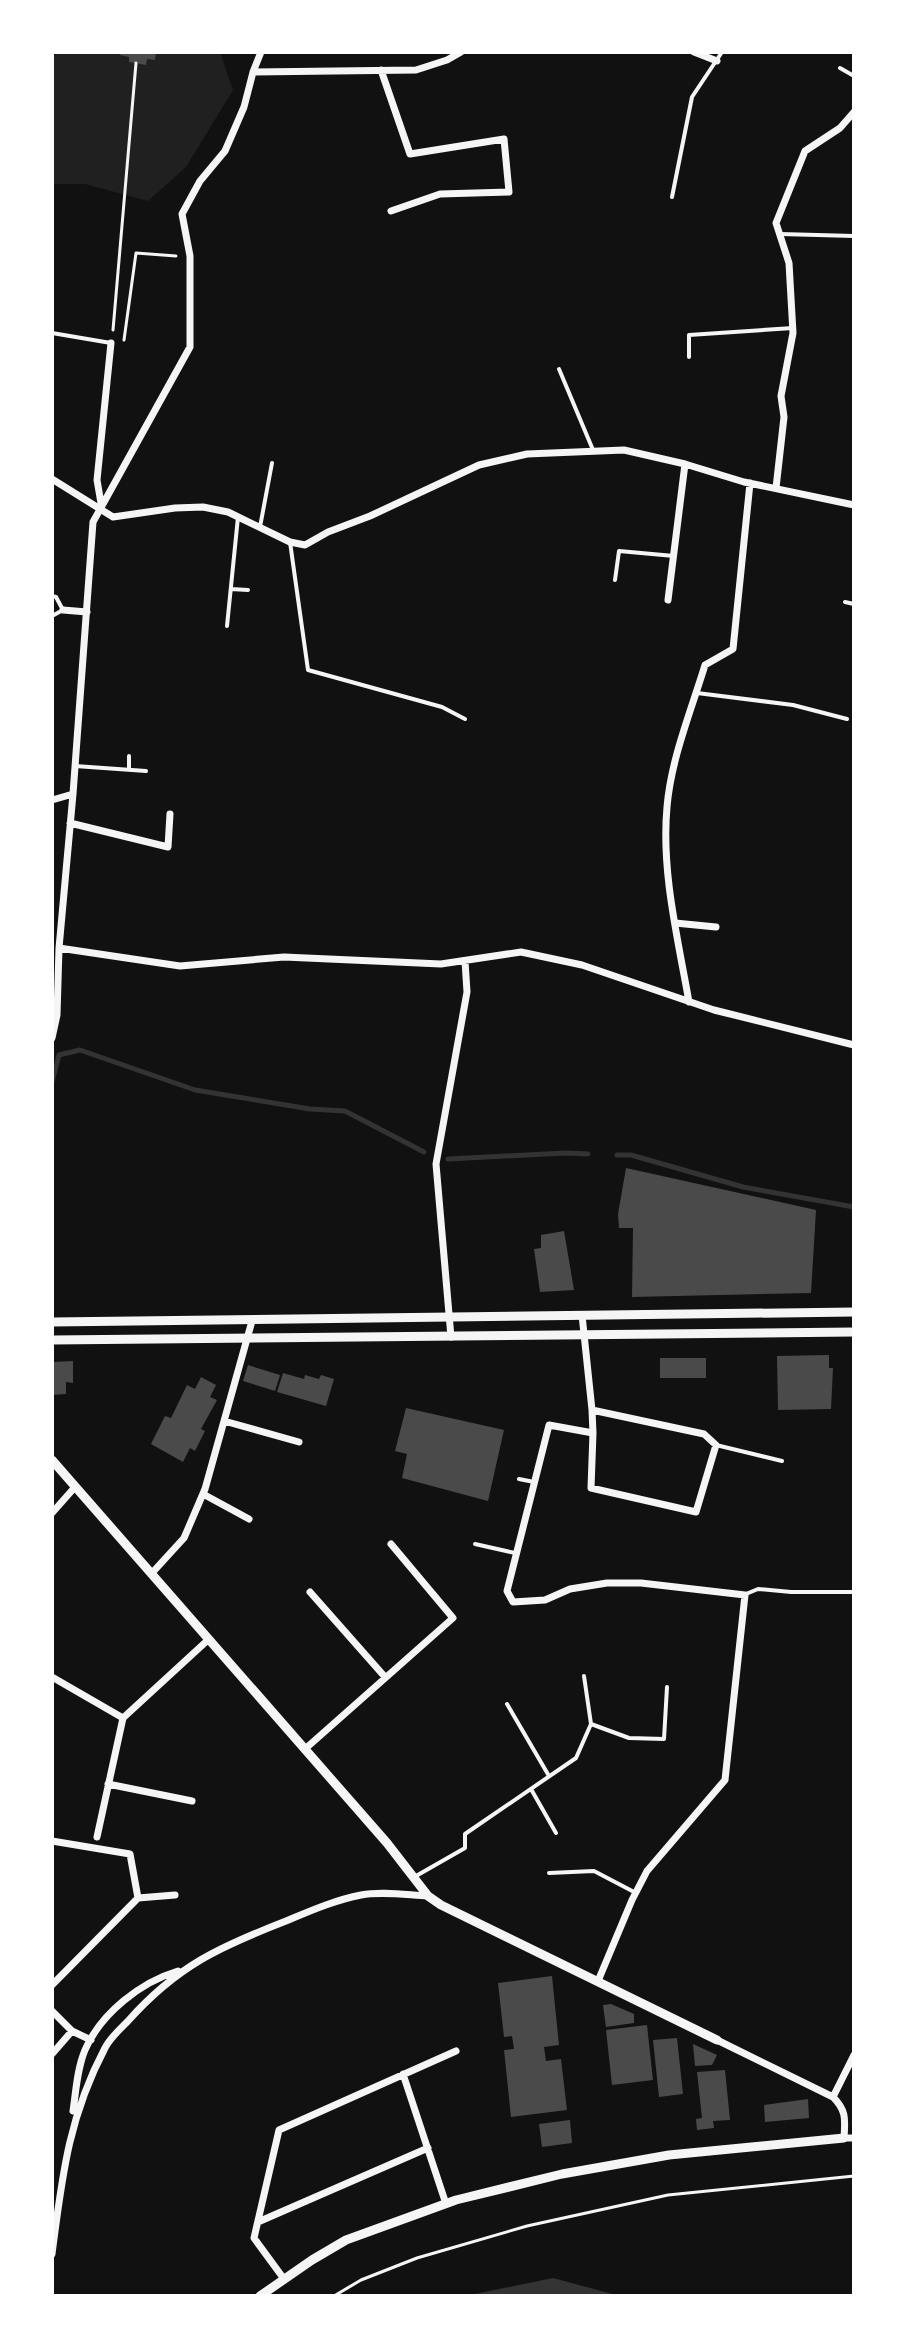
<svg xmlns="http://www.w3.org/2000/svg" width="906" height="2348" font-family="Merriweather,serif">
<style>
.green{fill:#202020}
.water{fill:#333}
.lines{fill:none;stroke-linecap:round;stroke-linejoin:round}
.stream{stroke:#333;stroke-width:5}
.building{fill:#4a4a4a}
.path{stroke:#f5f5f5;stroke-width:3}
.service{stroke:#f5f5f5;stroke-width:4}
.minor{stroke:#f5f5f5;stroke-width:7}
.tertiary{stroke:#f5f5f5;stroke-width:9}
</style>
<rect width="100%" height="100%" fill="#111"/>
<path class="green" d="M52,52H220L233,90L186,167L148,201L85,184H52Z"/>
<path class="water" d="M553,2278L620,2296H465Z"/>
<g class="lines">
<path class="stream" d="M52,1082L59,1055L80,1050L195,1090L310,1109L345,1111L424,1152
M617,1155H631L743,1187L854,1207
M448,1159L565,1153L588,1154"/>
</g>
<path class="building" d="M120,52H156L155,60L147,59L146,65L129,62V57L120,55Z
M626,1168L816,1210L811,1293L632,1297L633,1228H619L618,1214Z
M564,1231L574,1290L540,1292L534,1249L541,1248V1235Z
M829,1355V1368H833L831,1409L778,1410L777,1356Z
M660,1358H706V1378H660Z
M73,1361V1383L66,1382V1394L52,1395V1362Z
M248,1365L280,1375L275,1391L243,1381Z
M283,1373L304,1379L305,1375L319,1379L321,1375L334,1379L326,1406L277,1392Z
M201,1377L216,1385L210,1397L217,1400L201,1429L205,1431L195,1451L190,1448L183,1462L151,1444L165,1416L171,1418L187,1385L195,1389Z
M406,1408L504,1430L488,1501L402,1478L407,1454L395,1451Z
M552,1976L559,2045L544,2047L546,2061L561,2059L567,2110L511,2117L504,2050L514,2049L512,2036L504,2037L498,1983Z
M611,2004L634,2014V2023L606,2027L603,2005Z
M647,2025L653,2080L612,2085L606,2030Z
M677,2038L683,2094L659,2097L653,2040Z
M693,2044L717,2055L712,2065L695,2066Z
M725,2070L730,2120L713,2121L714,2128L697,2130L696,2119L702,2118L697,2072Z
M808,2099L809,2118L765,2122L764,2105Z
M570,2120L572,2143L542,2147L539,2124Z"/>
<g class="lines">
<path class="path" d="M113,330L136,63
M124,340L136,253L176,256
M334,2296L361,2280L417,2258L527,2226L668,2195L854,2176"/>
<path class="service" d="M840,68L854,76
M672,197L692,97L722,52
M780,234L854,236
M52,333L111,343
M689,357V335L793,328
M559,369L593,450
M260,527L272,463
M290,542L308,670L442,707L465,719
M615,580L619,551L674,556
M231,589L248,590
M52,596L56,597L63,610L52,616
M845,602L854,604
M227,626L238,517
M697,693L793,705L847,719
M75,766L146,771
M129,770V756
M716,1445L782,1461
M519,1479L534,1482
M475,1544L515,1553
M746,1594L758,1589L791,1592H854
M584,1676L591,1724
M507,1704L549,1776
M531,1789L556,1833
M549,1873L594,1871L636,1893
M416,1876L465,1848V1834L576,1758L591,1724L629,1738L664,1739L667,1687"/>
<path class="minor" d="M694,52L717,61
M381,70L410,154L504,139L509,192L440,194L391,211
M253,72L416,70L447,60L461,52
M52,479L113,517L175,508L203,507L228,512L290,542L305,545L328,532L370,516L479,465L527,454L624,450L685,464L744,482L854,505
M776,488L784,417L781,396L793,333L789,263L776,223L805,151L840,128L854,112
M102,509L97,480L111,343
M668,600L685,464
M63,610L87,612
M52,800L73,794
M70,823L168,847L170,814
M675,923L716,927
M59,948L180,966L284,957L441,964L521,952L582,965L714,1010L854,1045
M689,1002C678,939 661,871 667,807C671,759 691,711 705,665L733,649L750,483
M52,1038L57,1015L59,948L73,794L93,522L190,347V256L182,214L200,181L225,151L244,107L253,72L261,52
M582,1315L592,1410L704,1434L716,1445L696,1512L591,1488L593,1433L549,1425L507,1591L513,1602L545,1600L570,1589L607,1583H641L745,1595L725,1780L647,1871L632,1900L598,1981
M451,1337L436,1164L467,992L465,961
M592,1410L593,1433
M224,1421L299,1442
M203,1494L249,1519
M52,1513L75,1487
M152,1573L184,1538L205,1489L252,1321
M310,1592L385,1677
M52,1677L123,1718
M305,1749L453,1618L391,1544
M108,1784L192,1801
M97,1837L123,1718L209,1639
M52,1841L130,1854L138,1898
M52,1985L138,1898L175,1895
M52,2011L72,2031L91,2040
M717,2040L833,2097C847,2111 845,2120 844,2138H854
M52,2054L72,2031
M403,2074L446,2204
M833,2097L854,2055
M73,2111C76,2091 77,2069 85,2050C101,2013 141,1982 178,1971
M258,2222L428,2148
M52,2254C62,2178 68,2118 105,2048C110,2038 120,2029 128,2021C177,1966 219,1947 286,1921C310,1911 335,1900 361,1895C382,1891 407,1895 428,1896
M284,2279L254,2238L279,2130L456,2051"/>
<path class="tertiary" d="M52,1322L854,1312
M52,1340L854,1332
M52,1460L387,1843L428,1896L441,1905L717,2040
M260,2296L312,2260L346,2240L456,2200L562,2174L669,2155L844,2138"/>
</g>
<rect width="906" height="2348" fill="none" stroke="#ffffff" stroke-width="108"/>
</svg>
